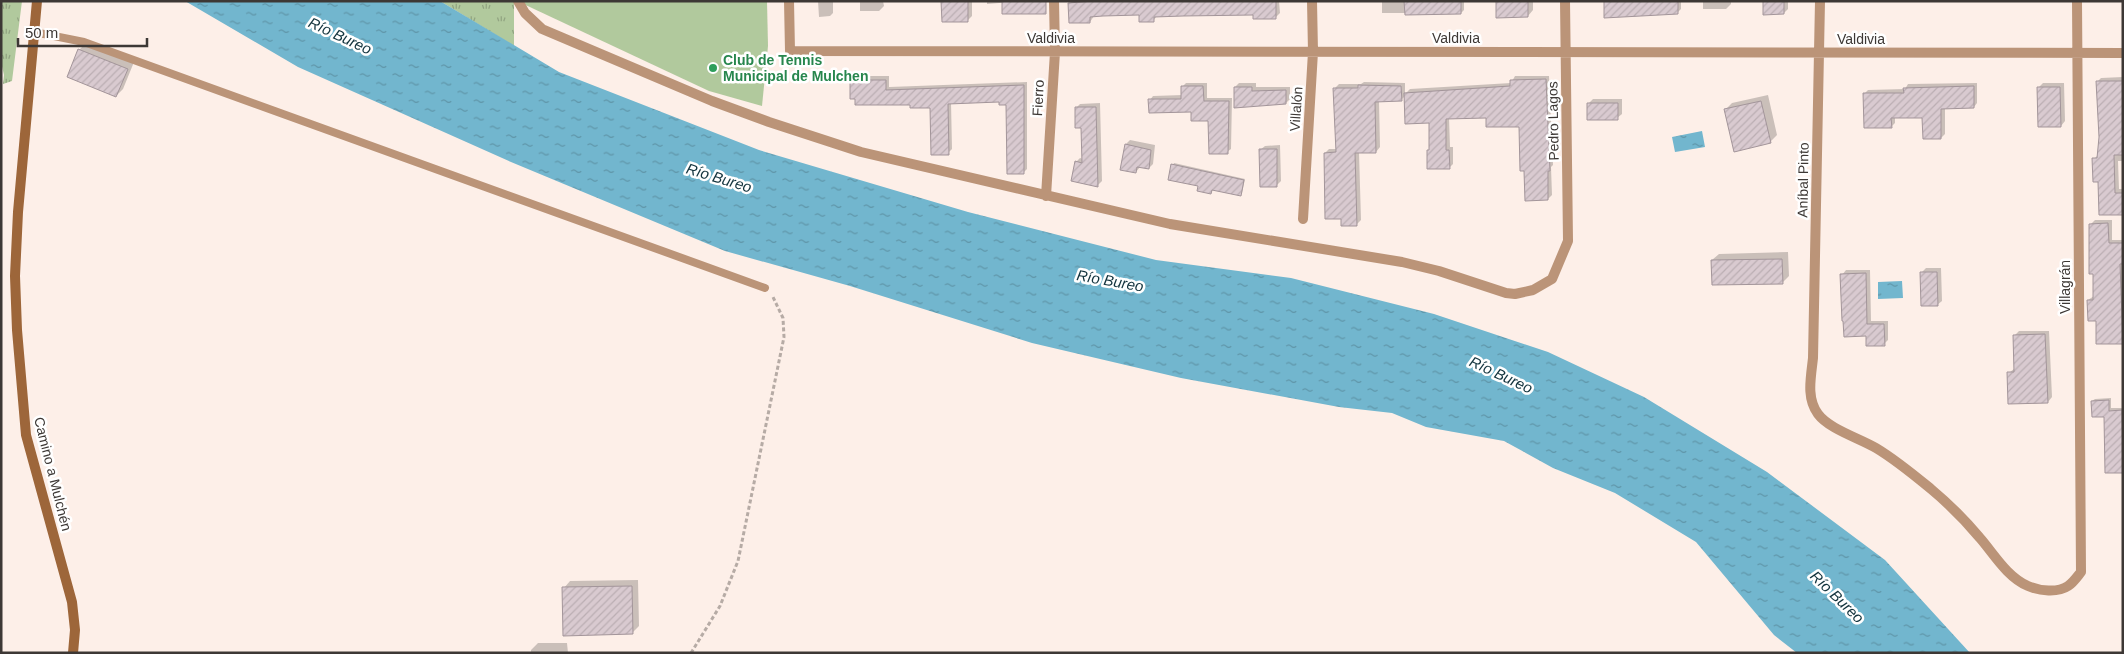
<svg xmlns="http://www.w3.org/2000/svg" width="2124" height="654" font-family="Arial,sans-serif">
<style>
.park{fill:url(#park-tufts)}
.pitch{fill:#b1c99d}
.water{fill:url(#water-ripples)}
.shadow{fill:#0003}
.building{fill:url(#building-hatch);stroke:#a3959a}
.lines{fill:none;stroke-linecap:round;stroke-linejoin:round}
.path{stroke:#b6aba5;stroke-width:3;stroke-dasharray:4 2.5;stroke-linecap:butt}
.service{stroke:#bb9478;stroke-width:8}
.minor{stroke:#bb9478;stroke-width:10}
.secondary{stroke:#9d663a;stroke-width:10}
.leisure-dot{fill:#2e9e5b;stroke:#fff;stroke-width:2}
.labels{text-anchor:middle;stroke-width:5;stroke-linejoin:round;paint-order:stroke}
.street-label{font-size:14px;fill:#3d3835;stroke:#fff}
.leisure-label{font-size:14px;font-weight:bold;fill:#27864d;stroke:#fff;text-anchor:start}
.water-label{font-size:15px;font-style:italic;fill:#12333d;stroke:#fff}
</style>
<defs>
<pattern id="park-tufts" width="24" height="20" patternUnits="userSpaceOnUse" patternTransform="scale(1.25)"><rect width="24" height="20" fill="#b1c99d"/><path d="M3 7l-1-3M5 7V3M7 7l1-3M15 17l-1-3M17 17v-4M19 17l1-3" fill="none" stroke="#91a481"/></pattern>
<pattern id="water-ripples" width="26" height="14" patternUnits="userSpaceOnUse" patternTransform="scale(1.25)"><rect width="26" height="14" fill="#72b6ce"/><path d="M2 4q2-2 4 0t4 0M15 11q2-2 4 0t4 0" fill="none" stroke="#5f95a8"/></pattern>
<pattern id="building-hatch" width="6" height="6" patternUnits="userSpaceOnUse" patternTransform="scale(1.25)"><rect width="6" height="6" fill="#d9cad0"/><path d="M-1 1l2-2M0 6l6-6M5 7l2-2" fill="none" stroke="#bbaeb3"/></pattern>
</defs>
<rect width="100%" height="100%" fill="#fdefe8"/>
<path class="park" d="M1,1H22L12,81L3,84L4,75L1,62Z
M440,1H514V46Z"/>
<path class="pitch" d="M517,1H767L768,46L762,106L709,91Z"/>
<path class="water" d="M185,1H440L559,72L759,150L968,212L1156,260L1291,278L1434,314L1548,352L1644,397L1767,472L1885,560L1970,653H1797L1774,635L1696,542L1615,493L1553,468L1504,441L1426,427L1392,413L1339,407L1181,378L1032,343L850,286L725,251L511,162L298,67Z
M1702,131L1705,147L1675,152L1672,137Z
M1902,281L1903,298L1878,299V282Z"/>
<path class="shadow" d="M818,1H833V13L830,16L819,17Z
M860,1H883L884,6L879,11H860Z
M942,1H972V16L968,20Z
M987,1H1024L987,4Z
M1072,1H1279L1280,13L1276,17L1254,14L1157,16L1153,21L1140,14L1094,16L1090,22L1070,3Z
M1382,1H1464V10L1461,13H1382Z
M1497,1H1533V10L1528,16Z
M1605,1H1681V9L1677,13Z
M1703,1H1731V4L1726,9H1703Z
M1764,1H1788V9L1784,13Z
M86,43L134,62L123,89L116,96L79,50Z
M855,76H889V87L1027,82V169L1023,173L1007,104L1000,101L951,102L952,149L948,153L931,106L911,104L851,80Z
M1515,76H1549L1553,165L1551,167L1552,195L1548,199L1526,170L1520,126L1487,117H1449L1450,147H1453V164L1449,168L1428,151L1431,148L1430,122L1406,95L1401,100L1379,101L1380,147L1376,152H1359L1361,220L1356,225L1342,218L1325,153L1329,149H1337L1334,89L1339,84H1361L1364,82L1405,83V94L1410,89L1511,83Z
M2123,77V161H2118L2119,189H2123V214L2099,181L2094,159L2098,155L2100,137L2097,82L2101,78Z
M1186,83H1207V98H1232L1231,149L1227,152L1210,120L1192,110L1150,100L1153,96L1183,95L1182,87Z
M1239,83H1256V87H1290V99L1286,103L1235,87Z
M1977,83V103L1974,107L1945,108V134L1941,138L1923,117H1895V123L1891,127L1864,94L1868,90L1905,89L1908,84Z
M2043,83H2064L2065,121L2061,126L2038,88Z
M1768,95L1777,135L1770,142L1725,110L1732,103Z
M1593,99H1622V114L1617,118L1588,104Z
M1100,103L1102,181L1098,185L1076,162L1080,158L1083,159V127L1076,108L1080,104Z
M1130,140L1155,145L1153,164L1149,168L1140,167L1136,172L1126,144Z
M1280,145L1281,181L1277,185L1260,150L1265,146Z
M1174,163L1245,179L1242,193L1240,195L1213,189L1211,193L1173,165Z
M2095,220H2112V240H2123V343L2097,320L2088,300L2094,296L2091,224Z
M1788,252L1789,276L1782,283L1712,260L1719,254Z
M1926,268H1941L1942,301L1937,305L1921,273Z
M1846,270H1870L1871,321H1888V340L1884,344L1867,335L1842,275Z
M2019,331H2049L2052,397L2048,402L2009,373L2015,368L2014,336Z
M2111,398V408H2123V471L2105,416L2092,401L2095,399Z
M638,580L639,626L632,633L564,588L570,581Z
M538,643H567L568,653H531V650Z"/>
<path class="building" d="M941,1H968V22H942Z
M1002,1H1046V14H1002Z
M1094,1H1276V19H1253V15L1183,16L1154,17V22H1139V15L1103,16L1090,17V23H1069L1068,3Z
M1404,1H1461V14L1405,15Z
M1496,1H1528V17L1496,18Z
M1604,1H1678V14L1604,18Z
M1763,1H1784V14L1763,15Z
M78,49L128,69L116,97L67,77Z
M1546,79L1550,171H1548V200L1525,201L1524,171H1520L1519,127H1486V118L1446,119V150H1449L1450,169H1427V150H1429V123L1405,124L1404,93L1510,86V80Z
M850,80H886V90L1024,85V174H1007L1006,105H999V102L948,104L949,155H931L930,108H910V105H855V99H850Z
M2096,81H2123V155H2114L2115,193H2123V215H2099L2098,182H2093L2092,158H2097L2099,137Z
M1358,85L1401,86L1402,101L1375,102L1376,153H1355L1357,226H1341V219H1325L1324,153L1336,152L1333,88H1358Z
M1181,86H1203L1204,101H1229L1228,154H1209L1208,121H1191V112L1149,113L1148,99H1181Z
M1974,86V108L1941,109V139H1923L1922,118H1891L1892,128H1864L1863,93H1904L1903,88Z
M1234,87H1252V91L1286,90V104L1234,108Z
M2037,87H2060L2061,127H2038Z
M1761,101L1771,143L1734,152L1724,109Z
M1587,103H1618V120H1587Z
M1075,107H1096L1098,187L1071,181L1075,161L1082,163L1081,128H1075Z
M1125,144L1151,150L1149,169L1137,167L1136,173L1120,170Z
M1259,149H1277V187H1260Z
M1171,164L1244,180L1241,196L1212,190L1211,194L1197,191L1198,186L1168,180Z
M2108,223L2109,243H2123V264H2120L2123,344H2096V321H2088L2087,300H2093V274H2089V224Z
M1782,259L1783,284L1712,285L1711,260Z
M1920,272H1937L1938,306H1921Z
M1866,273L1867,324H1884L1885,346H1866V336L1844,337L1843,321H1842L1840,274Z
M2045,334L2048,403L2008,404L2007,372H2014L2013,335Z
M2109,400V411L2122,410L2123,473H2105L2104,417H2092L2091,401Z
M632,586L633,634L563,636L562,587Z"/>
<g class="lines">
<path class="path" d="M691,653L720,606L738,561L784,337L783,318L772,295"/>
<path class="service" d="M34,32L84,42L765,288"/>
<path class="minor" d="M518,1L525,13L542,29L712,101L769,122L861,152L1170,224L1402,262L1439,271L1506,293L1515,294L1533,290L1552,279L1568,241L1565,1
M789,1L790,51L2123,53
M1820,1L1813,358C1811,377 1806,398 1818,414C1829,429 1859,438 1876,448C1896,460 1914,475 1931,489C1949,504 1965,520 1980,538C1994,554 2007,577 2028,586C2039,591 2058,593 2068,586C2073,583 2077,577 2081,572L2077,1
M1046,196L1055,52L1054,1
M1303,219L1313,52L1312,1"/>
<path class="secondary" d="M37,1L18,212L15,276L17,330L26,435L72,602L75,630L73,653"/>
</g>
<circle class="leisure-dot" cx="713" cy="68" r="5"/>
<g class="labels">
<g class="street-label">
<text x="1051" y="43">Valdivia</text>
<text x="1456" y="43">Valdivia</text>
<text x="1861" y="44">Valdivia</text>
<text transform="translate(1038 98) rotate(-87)" y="5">Fierro</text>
<text transform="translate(1296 109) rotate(-86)" y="5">Villalón</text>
<text transform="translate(1553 121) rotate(-91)" y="5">Pedro Lagos</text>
<text transform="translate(1803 180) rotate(-89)" y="5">Aníbal Pinto</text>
<text transform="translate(2065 287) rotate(-90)" y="5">Villagrán</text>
<text transform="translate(53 474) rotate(76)" y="5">Camino a Mulchén</text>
</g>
<g class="leisure-label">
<text x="723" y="65">Club de Tennis<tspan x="723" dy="16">Municipal de Mulchen</tspan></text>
</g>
<g class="water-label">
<text transform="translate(340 36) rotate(25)" y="5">Río Bureo</text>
<text transform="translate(719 178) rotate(17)" y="5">Río Bureo</text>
<text transform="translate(1110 281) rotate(10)" y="5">Río Bureo</text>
<text transform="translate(1501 375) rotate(25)" y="5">Río Bureo</text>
<text transform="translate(1837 597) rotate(44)" y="5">Río Bureo</text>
</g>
</g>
<rect width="2124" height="654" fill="none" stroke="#3d3835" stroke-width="5"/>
<path d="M18 38v8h129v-8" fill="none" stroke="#3d3835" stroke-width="2.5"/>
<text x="25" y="38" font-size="15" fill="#3d3835" stroke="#ffffff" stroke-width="4" paint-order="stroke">50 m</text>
</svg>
